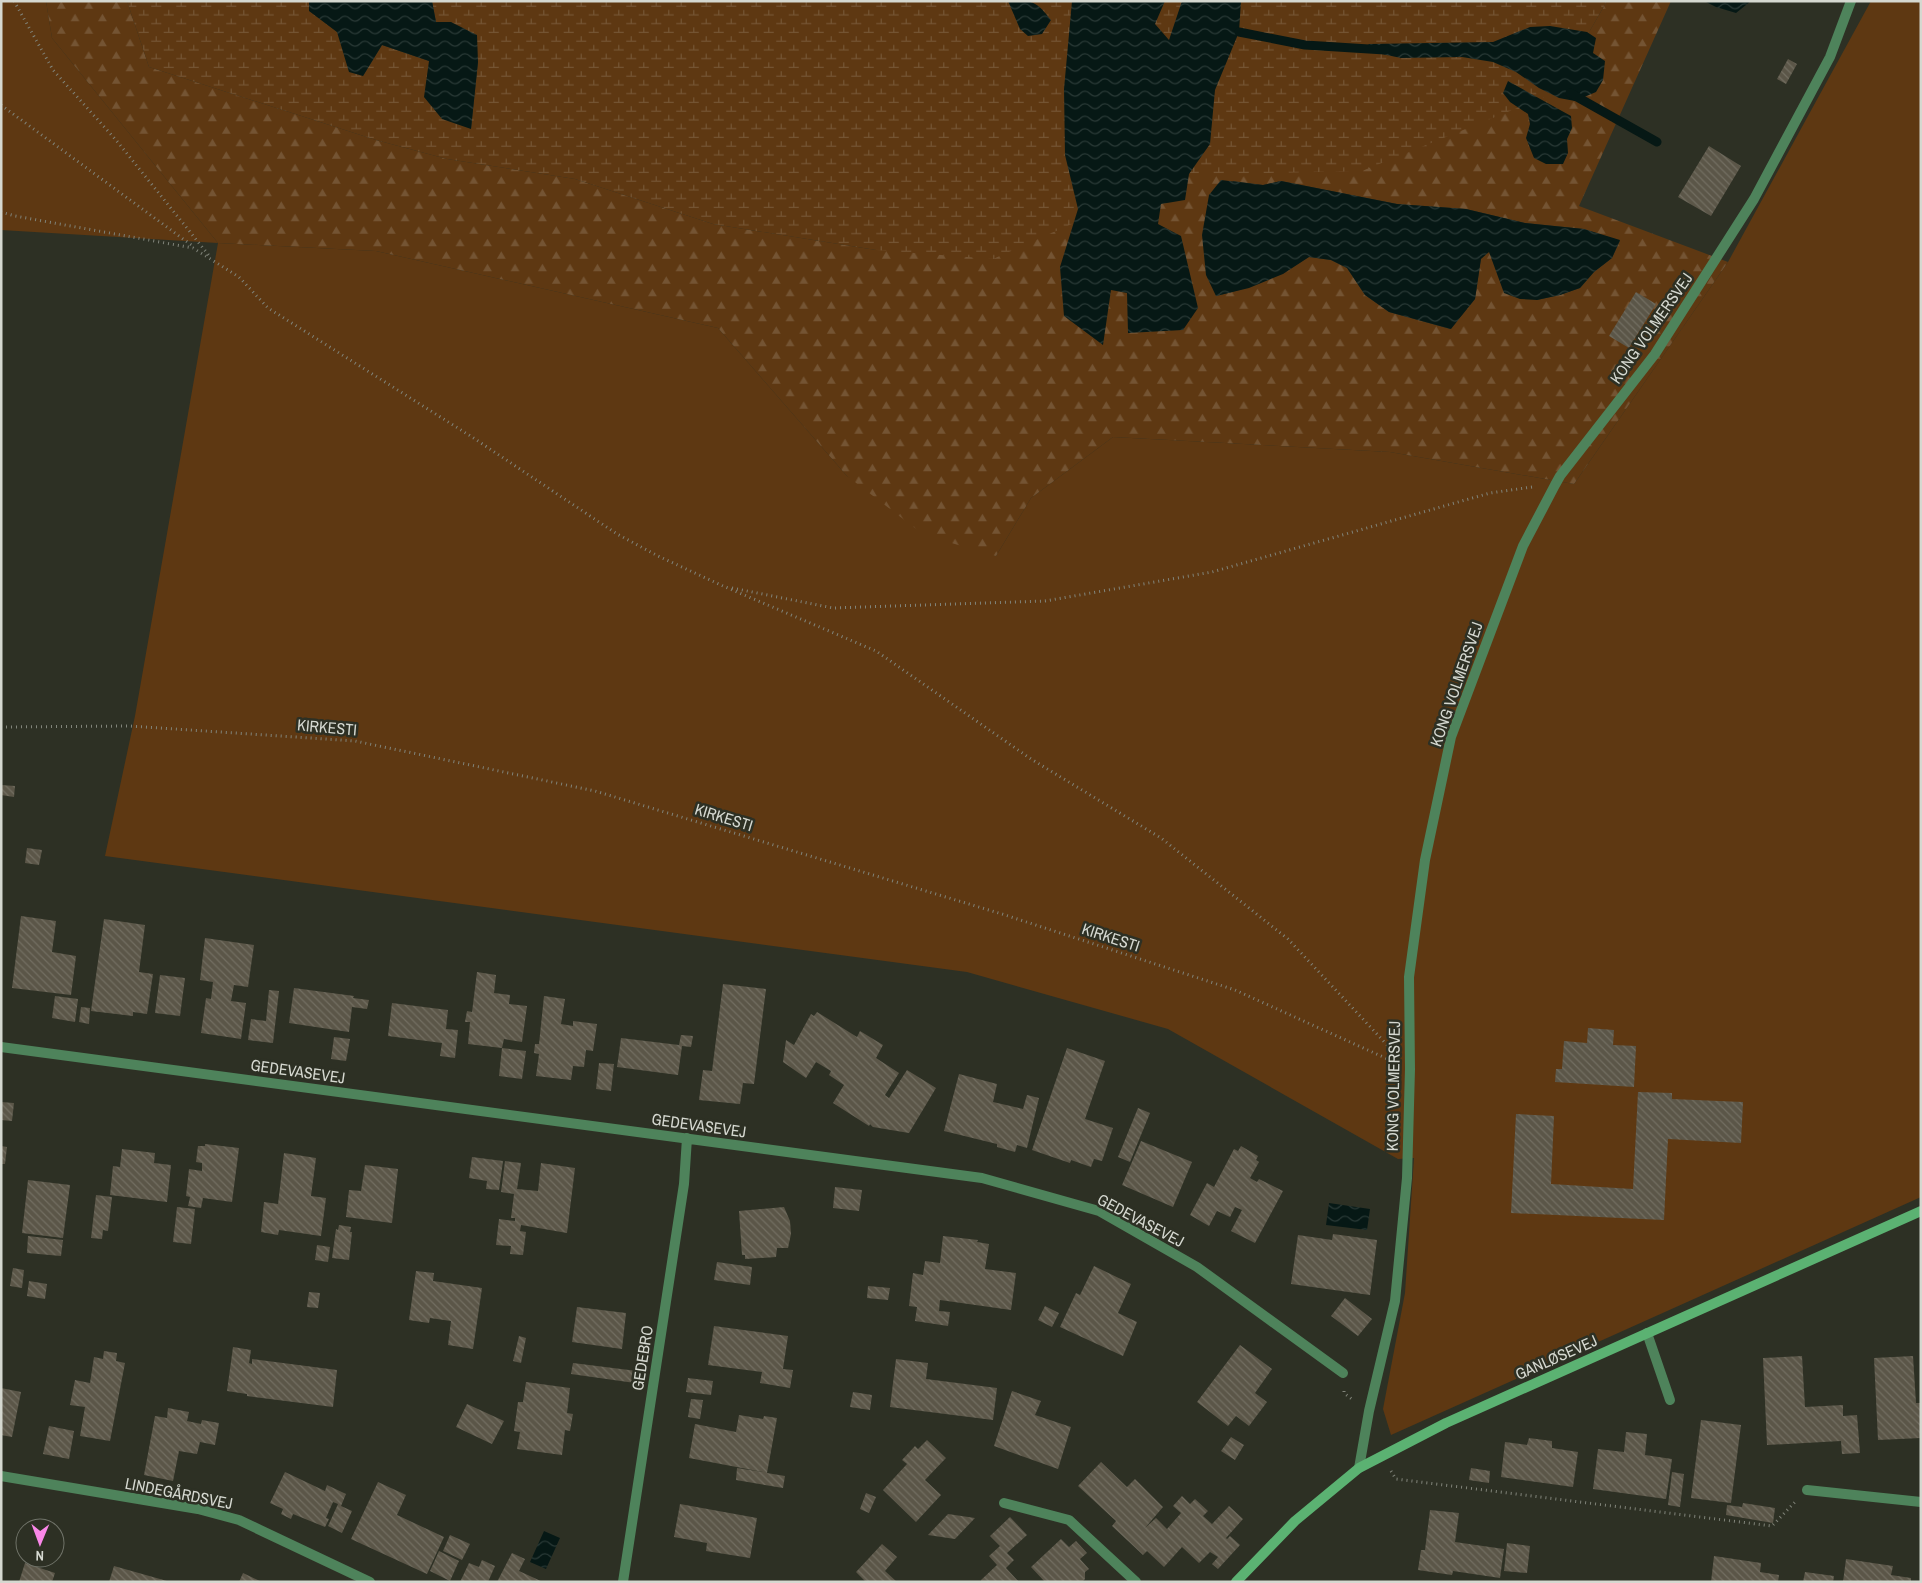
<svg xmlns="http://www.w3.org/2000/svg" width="1922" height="1583" font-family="'Archivo Narrow',sans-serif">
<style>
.green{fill:#5e3812}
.forest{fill:url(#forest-firs);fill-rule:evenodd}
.wetland{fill:url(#wetland-marsh)}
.water{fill:url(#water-waves)}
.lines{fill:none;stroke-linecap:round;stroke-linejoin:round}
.stream{stroke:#061815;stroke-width:9}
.building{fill:url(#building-back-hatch)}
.path{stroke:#81847a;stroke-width:3;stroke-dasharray:1 4;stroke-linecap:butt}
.lane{stroke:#4e835b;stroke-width:10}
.street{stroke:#4e835b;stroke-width:10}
.secondary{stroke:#5bb272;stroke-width:10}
.labels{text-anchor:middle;stroke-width:5;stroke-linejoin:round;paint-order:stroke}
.street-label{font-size:16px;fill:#d5d8d0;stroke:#2d3024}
</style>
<defs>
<pattern id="forest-firs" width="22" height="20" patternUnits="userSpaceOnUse" patternTransform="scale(1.25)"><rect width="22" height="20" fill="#5e3812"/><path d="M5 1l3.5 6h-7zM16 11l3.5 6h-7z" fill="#745433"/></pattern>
<pattern id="wetland-marsh" width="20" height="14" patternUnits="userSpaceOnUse" patternTransform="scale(1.25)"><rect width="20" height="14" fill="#5e3812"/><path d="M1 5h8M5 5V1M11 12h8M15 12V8" fill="none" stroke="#745433"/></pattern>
<pattern id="water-waves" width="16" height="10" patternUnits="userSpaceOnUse" patternTransform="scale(1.25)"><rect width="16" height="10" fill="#061815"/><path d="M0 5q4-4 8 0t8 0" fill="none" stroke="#293936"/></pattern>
<pattern id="building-back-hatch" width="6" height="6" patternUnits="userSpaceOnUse" patternTransform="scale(1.25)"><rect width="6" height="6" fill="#5b5648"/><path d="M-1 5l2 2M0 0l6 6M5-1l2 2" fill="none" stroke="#726e61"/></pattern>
</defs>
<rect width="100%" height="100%" fill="#2d3024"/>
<path class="green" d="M1,1H46L52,38L218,243L376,251L718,328L847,476L996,556L1031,498L1113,437L1390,452L1574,484L1728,262L1871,1H1921V1197L1391,1435L1383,1409L1405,1293L1414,1158L1398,1159L1168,1029L967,972L105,856L135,716L218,243L1,230Z"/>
<path class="forest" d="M46,1H127L149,67L376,140L447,159L575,179L713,224L876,250L1183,175L1554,93L1607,1H1671L1579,206L1728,262L1574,484L1390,452L1113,437L1031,498L996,556L924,535L847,476L718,328L376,251L218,243L52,38ZM1233,181L1263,185L1281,181L1397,204L1466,209L1525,223L1584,229L1620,241L1612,258L1594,272L1580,288L1560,295L1537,300L1490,251L1481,258L1475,299L1450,329L1389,312L1365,295L1347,268L1331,260L1309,257C1276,278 1254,287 1216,296Z"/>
<path class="wetland" d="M127,1H309L310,11L337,32L363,76L382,45L429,61L471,129L478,62L451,22H436L432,1H1607L1554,93L1362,171L1183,175L993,259L876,250L713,224L575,179L447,159L376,140L149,67Z"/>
<path class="water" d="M309,1H432L436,22H451L477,35L478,62L471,129L442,119L424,97L429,61L382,45L363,76L349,72L337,32L309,11Z
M1008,1C1034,1 1035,0 1051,20L1042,34L1028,36L1020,29Z
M1072,1H1165L1155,24L1169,40L1182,1H1241L1239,32L1215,90L1210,144L1189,174L1185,200L1161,204L1158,224L1181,236L1198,308L1183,330L1128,333L1127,293L1111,290L1103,345L1064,316L1060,267L1078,209L1065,155L1064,89Z
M1704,1H1751L1736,13L1716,7Z
M1550,26L1587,32L1596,38L1593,53L1605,61L1603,80L1596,92L1575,101L1559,98L1539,88L1516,72L1493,62L1462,57L1401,58L1377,53L1368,44L1493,42L1530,27Z
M1508,81L1571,116L1572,128L1567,139L1568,153L1563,164H1546L1534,158L1526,138L1530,124L1528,114L1510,102L1503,93Z
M1221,180L1263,185L1281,181L1397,204L1466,209L1525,223L1584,229L1620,240L1612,258L1594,272L1580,288L1560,295L1537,300L1520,299L1504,293L1489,252L1481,259L1475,299L1451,329L1389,312L1365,295L1347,268L1331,260L1309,257L1283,274L1249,288L1216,296L1206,275L1202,235L1209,195Z
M1329,1203L1370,1209L1367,1230L1326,1225Z
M544,1531L560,1538L546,1569L530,1562Z"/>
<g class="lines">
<path class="stream" d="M1239,32L1305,45L1385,50
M1570,93L1657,142"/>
</g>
<path class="building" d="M1788,59L1797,64L1786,84L1777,79Z
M1709,146L1741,166L1711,216L1678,197Z
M1636,292L1656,304L1629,348L1609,336Z
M1,785L15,786L14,797L1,795Z
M27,848L42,850L39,865L25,863Z
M21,916L56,921L52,952L76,956L71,995L12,988Z
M104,919L145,925L139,972L153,974L147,1014L133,1012V1016L91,1011Z
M205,938L254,945L248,987L234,985L231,1001L246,1003L241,1039L201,1033L206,998L211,999L213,982L200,980Z
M477,972L496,975L494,993L510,995L509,1004L527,1006L522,1042L504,1039L502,1048L468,1044L470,1022H465L467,1011L472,1012Z
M160,975L185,978L180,1016L155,1013Z
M723,984L766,989L754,1084L743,1083L740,1104L699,1100L703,1070L712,1071Z
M294,988L354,996L353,998L369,1000L367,1009L352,1007L349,1032L289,1023Z
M269,990L279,991L273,1043L248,1040L251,1019L266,1021Z
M55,996L78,999L75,1022L52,1018Z
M544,996L565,999L561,1024L573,1026V1021L597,1024L593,1051L586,1050L584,1067L573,1066L571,1080L536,1076L539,1054L534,1053L535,1044H539Z
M392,1003L448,1010L446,1029L458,1030L455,1058L440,1056L442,1043L388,1036Z
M81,1007L90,1008L89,1024L79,1022Z
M817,1012L857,1037L860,1031L883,1045L876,1058L899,1073L885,1095L889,1098L907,1070L936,1088L909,1133L873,1127L870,1124L869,1126L833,1103L844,1085L829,1075L831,1071L816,1062L806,1078L783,1062L786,1040L794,1045L811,1014L814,1016Z
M1588,1028L1614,1030L1613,1045L1636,1046L1634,1087L1555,1082L1556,1069H1562L1564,1041L1587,1043Z
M681,1035L693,1036L691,1047L682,1046L678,1075L617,1067L621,1038L679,1045Z
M334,1037L350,1039L346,1061L331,1059Z
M502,1048L526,1051L522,1079L499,1076Z
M1067,1048L1105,1061L1085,1119L1113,1128L1102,1161L1094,1159L1091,1167L1071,1160L1070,1163L1032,1150Z
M599,1063L614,1064L611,1091L596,1089Z
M959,1074L997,1084L993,1102L1023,1109L1027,1095L1039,1098L1027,1148L1017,1145L1015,1152L997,1147V1144L944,1131Z
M1638,1092L1672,1093V1099L1743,1102L1741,1143L1668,1139L1664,1220L1511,1213L1516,1114L1554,1116L1551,1184L1633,1189Z
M1,1102L14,1103L12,1121L1,1120Z
M1138,1108L1150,1113L1130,1162L1118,1157Z
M1141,1141L1192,1162L1173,1207L1122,1185Z
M205,1144L239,1148L232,1202L203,1198L201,1208L188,1206L190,1197L186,1196L189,1169L202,1171V1163L196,1162L198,1146H205Z
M1,1146L7,1147L5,1164H1Z
M1241,1146L1258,1156L1256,1160L1259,1162L1250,1178L1257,1182L1259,1179L1283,1191L1255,1243L1231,1231L1242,1210L1235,1207L1230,1217L1217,1211L1209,1226L1190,1215L1207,1183L1214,1187L1234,1149L1238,1151Z
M122,1149L155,1153L154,1163L171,1165L167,1202L110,1195L113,1166L120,1167Z
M284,1153L316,1158L311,1196L326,1198L321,1236L279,1230L278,1235L261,1232L264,1202L278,1204Z
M472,1157L503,1161L499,1190L486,1189L487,1181L469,1178Z
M505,1161L521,1163L517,1189L538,1191L541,1163L575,1168L567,1233L521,1225L520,1231L526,1232L523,1255L510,1254L511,1246L496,1245L499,1219L515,1221V1218H511L514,1194L501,1192Z
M365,1165L398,1169L392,1223L346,1217L349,1190L361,1191Z
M28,1180L70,1185L63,1238L22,1233Z
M835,1187L862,1190L859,1211L833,1208Z
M96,1195L112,1197L108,1231L103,1230L102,1239L91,1238Z
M177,1207L195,1209L191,1244L173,1242Z
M784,1207L790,1221L791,1234L788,1248H777L776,1257L745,1259V1255H742L739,1211Z
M339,1225L351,1227L350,1232H352L349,1260L332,1258L336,1229L338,1230Z
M1333,1234L1377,1240L1370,1295L1291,1284L1298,1235L1332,1240Z
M28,1236L63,1240L61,1256L27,1253Z
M943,1236L978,1240L977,1242L989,1244L985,1269L1016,1273L1011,1310L940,1300L939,1311L950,1312L948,1326L915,1321L917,1307L909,1306L913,1273L923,1275L925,1261L940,1263Z
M317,1245L330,1247L328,1262L315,1260Z
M717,1262L752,1267L750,1285L714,1280Z
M1094,1266L1131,1284L1118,1313L1137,1322L1123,1356L1060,1327L1076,1293L1080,1295Z
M13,1268L24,1270L22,1288L10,1286Z
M416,1271L434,1273L433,1281L482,1288L473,1349L448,1345L451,1321L430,1318L429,1323L409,1320Z
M29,1281L47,1284L45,1299L27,1296Z
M868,1286L890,1288L888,1300L867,1298Z
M309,1292L320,1293L318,1308L307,1307Z
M1345,1298L1372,1319L1358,1336L1331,1316Z
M1045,1306L1059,1313L1052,1327L1038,1320Z
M577,1307L626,1313L622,1349L572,1342Z
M714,1326L788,1336L783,1369L793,1370L790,1388L760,1383L762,1372L708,1365Z
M519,1336L526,1338L521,1363L513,1361Z
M1240,1345L1272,1369L1255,1393L1267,1402L1249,1426L1236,1416L1228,1426L1197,1402Z
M233,1347L251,1350L249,1363L252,1364V1359L337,1370L333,1407L247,1396V1394L227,1391Z
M104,1351L117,1353L116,1361L125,1363L110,1441L80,1436L85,1407L70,1405L75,1380L90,1383L94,1357L103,1359Z
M1802,1356L1805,1407L1843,1405V1416L1857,1415L1860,1453L1842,1454L1841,1441L1767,1445L1763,1358Z
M1913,1356L1916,1403H1921V1438L1878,1440L1874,1358Z
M896,1359L928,1363L926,1379L997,1388L993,1420L890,1407Z
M573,1363L637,1371L635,1383L571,1374Z
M688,1378L713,1381L711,1395L686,1392Z
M526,1382L570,1388L567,1413L573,1414L570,1431L565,1430L562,1455L517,1449L520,1432L514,1431L518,1402H523Z
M1,1388L21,1392L12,1437L1,1435Z
M1012,1391L1041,1401L1035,1415L1071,1427L1058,1469L994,1446Z
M853,1392L872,1395L870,1410L850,1407Z
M691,1399L703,1400L700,1419L688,1417Z
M467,1404L504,1421L492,1444L456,1427Z
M168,1408L189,1412L187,1421L201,1424L202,1420L219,1423L215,1445L200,1442L197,1454L179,1451L173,1481L144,1475L155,1416L167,1418Z
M739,1415L763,1419L764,1416L777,1418L767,1473L785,1476L783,1488L736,1480L737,1468L763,1472L689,1458L695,1424L736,1432Z
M1701,1420L1741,1425L1731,1503L1691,1498Z
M49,1426L74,1431L69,1459L43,1454Z
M1626,1432L1647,1434L1645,1455L1672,1459L1666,1499L1593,1489L1598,1449L1624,1452Z
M1231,1437L1244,1445L1235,1460L1221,1451Z
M1529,1438L1552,1441V1448L1578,1452L1573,1487L1501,1477L1505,1442L1527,1445Z
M927,1440L946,1458L925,1480L941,1495L916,1522L883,1490L907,1464L902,1460L915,1446L918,1449Z
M1101,1462L1127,1487L1135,1479L1163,1507L1145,1528L1156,1518L1167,1529L1181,1513L1173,1506L1182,1496L1190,1504L1195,1499L1208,1511L1203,1516L1212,1524L1229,1506L1243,1519L1226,1538L1227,1539L1230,1536L1240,1545L1218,1569L1212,1564L1218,1557L1210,1552L1199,1563L1182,1547L1164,1567L1147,1551L1143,1555L1112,1526L1116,1521L1078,1486Z
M1471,1468L1490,1471L1489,1483L1469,1480Z
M285,1472L325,1491L327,1485L346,1494L341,1506L352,1511L342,1533L328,1526L338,1504L333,1502L326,1518L329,1519L325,1527L293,1514L291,1519L281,1514L283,1509L270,1503Z
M1672,1472L1684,1474L1680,1507L1668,1505Z
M378,1482L406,1495L397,1515L444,1537L427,1574L351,1539Z
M866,1493L876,1497L869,1513L860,1509Z
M1743,1503L1775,1508L1773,1523L1726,1515L1727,1505L1742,1507Z
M680,1504L757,1518L750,1558L706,1551L707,1543L674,1537Z
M1430,1510L1459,1513L1455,1542L1504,1549L1500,1578L1453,1571L1452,1575L1418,1570L1421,1550H1425Z
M948,1514L975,1518L955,1539L928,1535Z
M1010,1517L1027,1535L1007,1553L1014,1560L1006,1568L1019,1582H982L981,1580L997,1565L989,1556L1000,1546L990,1536Z
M450,1535L470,1544L462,1560L443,1551Z
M1061,1539L1069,1547L1076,1541L1087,1553L1080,1559L1089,1569L1085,1572V1579L1082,1582H1045L1031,1567Z
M1507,1543L1530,1546L1527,1573L1504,1571Z
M882,1544L897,1557L885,1571L897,1582H866L856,1572Z
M439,1551L459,1561L450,1581L430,1571Z
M512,1553L525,1559L519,1571L543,1582H497Z
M1714,1556L1761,1563L1760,1572L1779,1575L1778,1582H1711Z
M1846,1559L1893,1566L1891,1575L1911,1578V1582H1843Z
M482,1560L495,1566L488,1582H460L469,1563L479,1567Z
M25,1563L55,1573L52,1582H19Z
M114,1566L167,1581L166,1582H109Z
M1805,1572L1834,1576L1833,1582H1803Z
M243,1573L262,1582H239Z"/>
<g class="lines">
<path class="path" d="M14,1L53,70L116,140L211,258
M1,105L194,247
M1,212L15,216L193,248L239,277L268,308L472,437L617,534L658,556L723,586L876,651L1031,759L1161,838L1288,939L1390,1048
M732,588L833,608L1045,601L1212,572L1490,493L1532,487
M1,727L130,726L355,741L595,791L1002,914L1235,990L1392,1061
M1344,1391V1393L1353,1400
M1391,1471L1396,1479L1772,1526L1795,1502"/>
<path class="lane" d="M1647,1333L1670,1400"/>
<path class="street" d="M1,1047L982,1178L1099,1211L1197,1267L1343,1373
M1359,1468L1369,1411L1395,1301L1407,1178L1410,1069L1409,977L1425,860L1451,737L1523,546L1555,485L1560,476L1655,354L1754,199L1830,57L1851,1
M1,1476L198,1509L239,1520L370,1582
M1807,1490L1921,1502
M1004,1503L1069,1520L1136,1582
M623,1582L684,1184L687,1138"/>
<path class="secondary" d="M1236,1582L1295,1521L1359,1468L1446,1423L1921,1211"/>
</g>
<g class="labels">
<g class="street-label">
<text transform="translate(1651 328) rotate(-55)" y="6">KONG VOLMERSVEJ</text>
<text transform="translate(1456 684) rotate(-71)" y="6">KONG VOLMERSVEJ</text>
<text transform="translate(327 727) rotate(5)" y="6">KIRKESTI</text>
<text transform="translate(724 817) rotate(17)" y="6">KIRKESTI</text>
<text transform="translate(1111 937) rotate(18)" y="6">KIRKESTI</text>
<text transform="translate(298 1071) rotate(8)" y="6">GEDEVASEVEJ</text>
<text transform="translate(1393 1086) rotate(-89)" y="6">KONG VOLMERSVEJ</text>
<text transform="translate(699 1125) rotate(8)" y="6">GEDEVASEVEJ</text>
<text transform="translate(1141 1220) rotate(28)" y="6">GEDEVASEVEJ</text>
<text transform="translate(1556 1357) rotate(-24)" y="6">GANLØSEVEJ</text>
<text transform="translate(642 1358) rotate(-81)" y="6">GEDEBRO</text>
<text transform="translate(179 1493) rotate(11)" y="6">LINDEGÅRDSVEJ</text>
</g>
</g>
<rect width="1922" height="1583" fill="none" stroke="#d5d8d0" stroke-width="5"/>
<g transform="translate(40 1543) rotate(181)"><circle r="24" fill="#2d3024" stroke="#707369"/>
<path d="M0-4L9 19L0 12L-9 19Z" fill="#fa87e8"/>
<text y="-8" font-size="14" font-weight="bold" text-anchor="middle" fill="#d5d8d0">N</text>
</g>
</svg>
